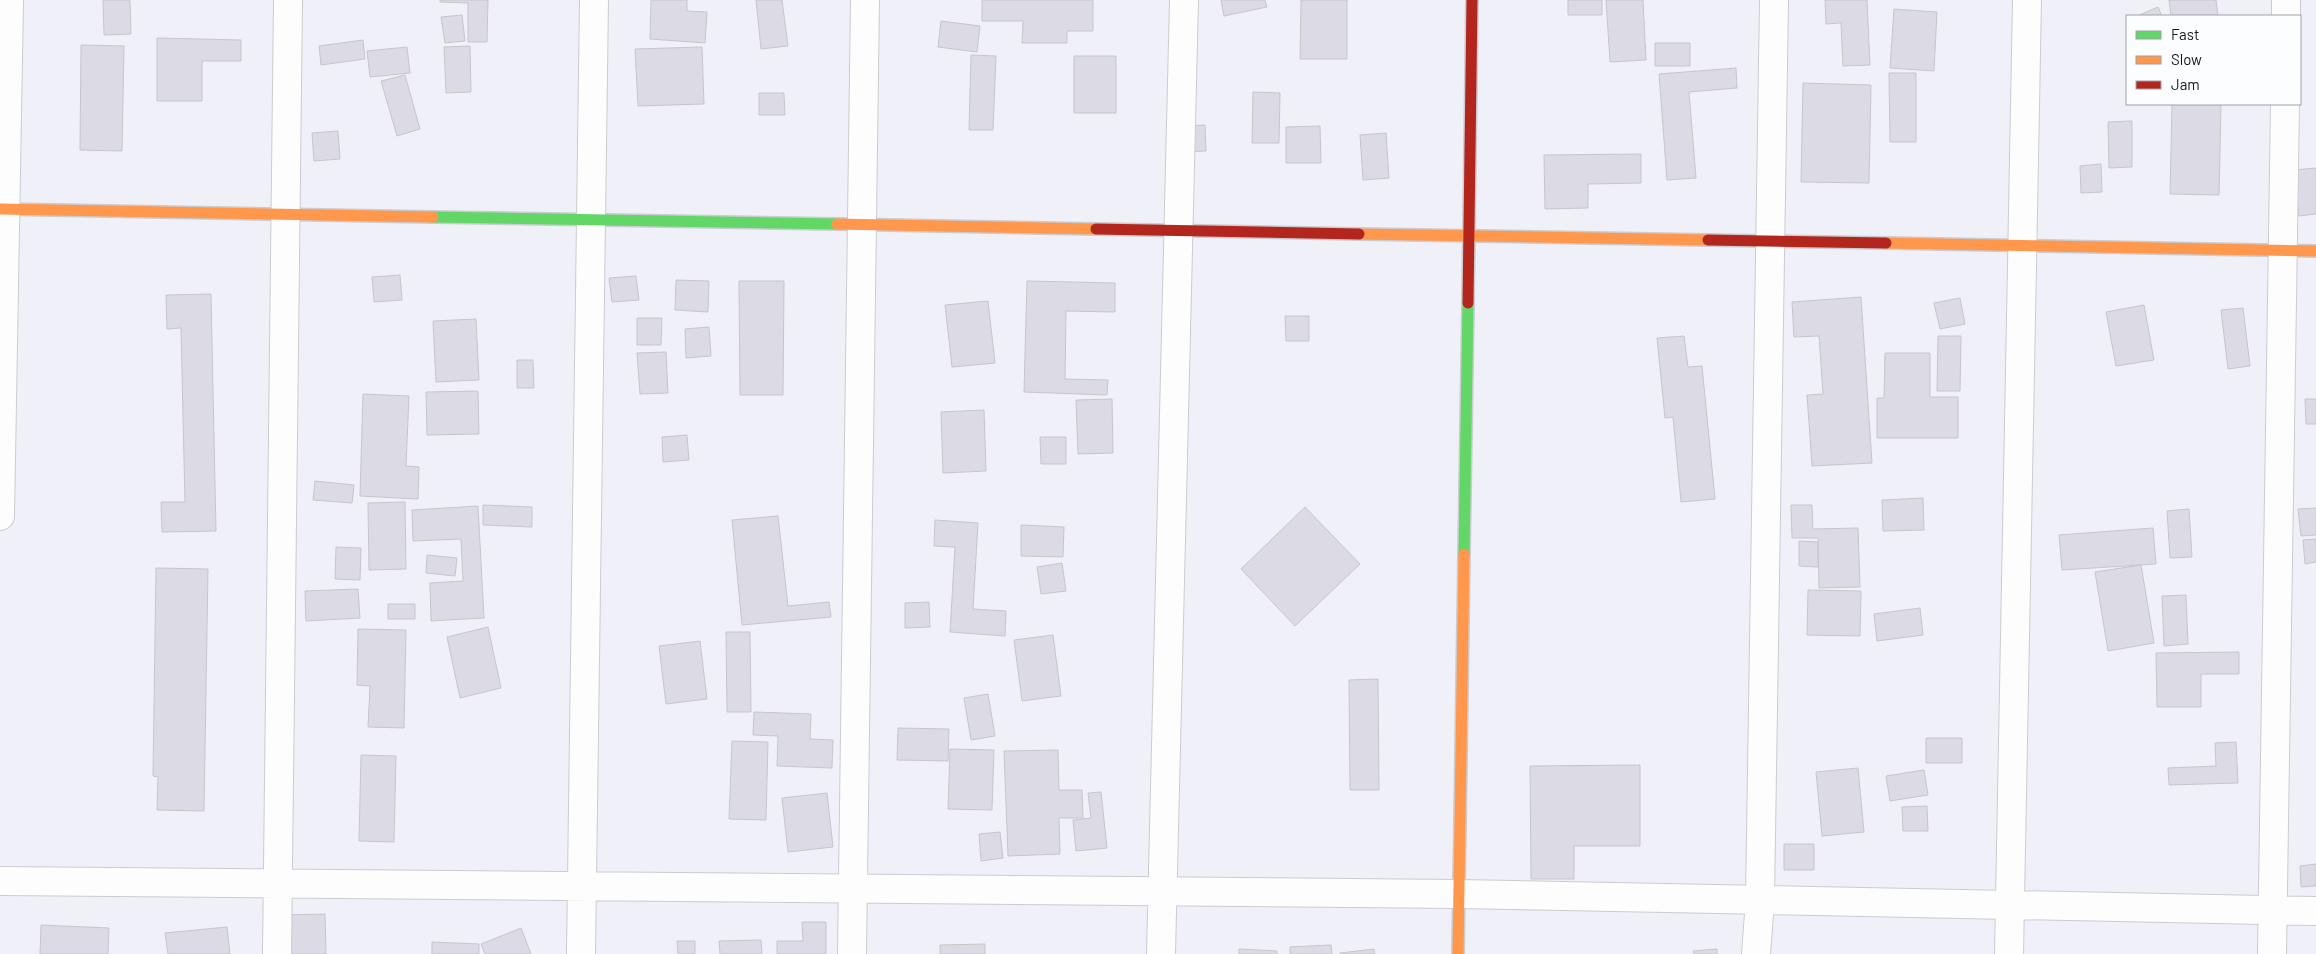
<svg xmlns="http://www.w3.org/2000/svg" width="2316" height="954" font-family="Barlow,sans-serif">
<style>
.building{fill:#dcdae4;stroke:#c6c6ca}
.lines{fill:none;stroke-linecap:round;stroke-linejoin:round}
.street-casing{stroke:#cbccd1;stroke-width:30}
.fast-casing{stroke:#cbccd1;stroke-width:14}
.slow-casing{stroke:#cbccd1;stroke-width:14}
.jam-casing{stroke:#cbccd1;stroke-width:14}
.street{stroke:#fdfdfe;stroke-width:28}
.fast{stroke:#63d668;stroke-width:11}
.slow{stroke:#ff974d;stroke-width:11}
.jam{stroke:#b3261e;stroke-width:11}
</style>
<rect width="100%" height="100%" fill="#f0f1f8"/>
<path class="building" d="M103,0H130L131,34L104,35Z
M440,0H488L487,42H468V3L440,2Z
M651,0H687V11L707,12L705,43L650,39Z
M756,0H782L788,46L761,49Z
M982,0H1093V31H1067V43H1022L1023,21H982Z
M1221,0H1265L1267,7L1224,16Z
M1301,0H1347V59H1300Z
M1568,0H1602V15H1568Z
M1606,0H1643L1646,60L1610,62Z
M1825,0H1867L1870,65L1843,66L1841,23L1826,24Z
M2169,0H2216L2218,16H2171Z
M2158,7L2162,16H2137Z
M1894,9L1937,12L1934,71L1890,68Z
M462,15L465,41L445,43L441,17Z
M941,21L980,26L977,52L938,47Z
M157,38L241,40V61H202V101H157Z
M363,40L365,59L321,65L319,46Z
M1655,43H1690V66H1655Z
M81,45L124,46L122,151L80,150Z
M470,46L471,92L446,93L444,47Z
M407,47L410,73L370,77L367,51Z
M702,47L704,104L638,106L635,49Z
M971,55L996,56L993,130H969Z
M1074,56H1116V113H1074Z
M1736,68L1737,88L1689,92L1696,178L1667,180L1659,74Z
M1889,73H1916V142H1890Z
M405,75L420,129L397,136L381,81Z
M1803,83L1871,85L1869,183L1801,182Z
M1253,92L1280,93L1279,143H1252Z
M759,93H784L785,115H759Z
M2172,104H2221L2219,195L2170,194Z
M2132,121V167L2109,168L2108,122Z
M1205,125L1206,151L1183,152L1181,126Z
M1320,126L1321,163H1286V127Z
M338,131L340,159L314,161L312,133Z
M1386,133L1389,178L1363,180L1360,135Z
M1641,154V183L1588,184V208L1545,209L1544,155Z
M2101,164L2102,192L2081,193L2080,166Z
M2316,168V214L2299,216L2293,170Z
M400,275L402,300L374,302L372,277Z
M636,276L639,300L612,302L609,278Z
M676,280L709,281L708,312L675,310Z
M739,281H784L783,395H740Z
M1027,281L1115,283V312L1066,311L1065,379L1108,380L1107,395L1024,392Z
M211,294L216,531L162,532L161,502H185L181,328L167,329L166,295Z
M1861,297L1872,463L1812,466L1807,395L1823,394L1819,336L1794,337L1792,302Z
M1960,298L1965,324L1940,329L1934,303Z
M988,301L995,363L952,367L945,305Z
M2144,305L2154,360L2116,366L2106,312Z
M2243,308L2250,366L2228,369L2221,310Z
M1285,316H1309V341H1286Z
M637,318H662L661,345H637Z
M476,319L479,380L436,382L433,321Z
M709,327L711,356L686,358L685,329Z
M1684,336L1688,367L1702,366L1715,499L1681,502L1673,417L1665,418L1657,338Z
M1938,336H1961L1960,391H1937Z
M666,352L668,393L640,394L637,353Z
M1885,353H1930V397H1958V438H1877V398H1884Z
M517,360H533L534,388H517Z
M478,391L479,434L427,435L426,392Z
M363,394L409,396L406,466L419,467L418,499L360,496Z
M1112,399L1113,453L1078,454L1076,400Z
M2305,399H2316V424H2306Z
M984,410L986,471L943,473L941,412Z
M687,435L689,460L663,462L662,437Z
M1040,437H1066V464H1041Z
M315,481L354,485L352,503L313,500Z
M1923,498L1924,530L1883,531L1882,500Z
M405,502L406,569L369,570L368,503Z
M483,505L532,507V527L483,525Z
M1791,505H1812L1813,529L1858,528L1860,587L1819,588L1818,538H1792Z
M478,506L484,618L431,621L430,583L463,581L461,539L413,541L412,510Z
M1305,507L1360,564L1295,626L1241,569Z
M2316,508V535L2301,536L2298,509Z
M2189,509L2192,557L2170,558L2167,511Z
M778,516L788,606L829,602L831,617L742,625L732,520Z
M935,520L978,523L973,609L1006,611L1005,636L950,632L955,547L934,546Z
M1021,525L1064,527L1063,557L1021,556Z
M2153,528L2156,564L2062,570L2059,535Z
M2316,539V562L2305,564L2303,540Z
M1799,541L1818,542V567L1799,566Z
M336,547L361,548L360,580L335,579Z
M427,555L457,558L455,576L426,573Z
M1062,563L1066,591L1041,594L1037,567Z
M2141,565L2154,643L2108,651L2095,572Z
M156,568L208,569L204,811L157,810L158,777L153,776Z
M358,589L360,618L306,621L305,591Z
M1808,590L1861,591L1860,636L1807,635Z
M2186,595L2188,644L2164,646L2162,596Z
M929,602L930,627L905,628V603Z
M388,604H415V619H388Z
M1920,608L1923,635L1877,641L1874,614Z
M488,627L501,688L460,698L447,637Z
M358,629L406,630L404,728L368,727L370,686L357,685Z
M726,632H750L751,712H727Z
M1053,635L1061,696L1022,701L1014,640Z
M700,641L707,699L666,704L659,646Z
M2239,652V674H2201V707H2157L2156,653Z
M1378,679L1379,790H1350L1349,680Z
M988,694L995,736L971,740L964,698Z
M754,712L811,714L810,739L833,740L832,768L777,766L778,736L753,735Z
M898,728L949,729L948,761L897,760Z
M1926,738H1962V763H1926Z
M732,741L768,742L766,820L729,819Z
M2236,742L2238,783L2169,785L2168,768L2216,766L2215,743Z
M950,749L994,750L992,810L948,809Z
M1058,750L1059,790H1082L1083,818H1059L1060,854L1008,856L1004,751Z
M361,755L396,756L394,842L359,841Z
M1640,765V846H1574V879H1531L1530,766Z
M1858,768L1864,832L1822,836L1816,772Z
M1924,770L1928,795L1890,801L1886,776Z
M1101,792L1107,848L1076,851L1073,820L1091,818L1088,793Z
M827,793L833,847L788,852L782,798Z
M1927,806L1928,831H1903L1902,807Z
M1000,832L1003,858L981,861L979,834Z
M1784,844H1814V870H1784Z
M2316,864V886L2301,887L2300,866Z
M325,914L326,954H282L281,915Z
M802,922H826V954H777V941H803Z
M41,925L109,928L108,954H40Z
M227,927L230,954H168L165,933Z
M521,928L531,954H485L481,944Z
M761,940L762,954H720L719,941Z
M677,941H695V954H678Z
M432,942L479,944V954H432Z
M985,944V954H940V945Z
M1331,945L1332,954H1290V947Z
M1239,949L1277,951V954H1239Z
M1374,949L1375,954H1340V953Z
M1717,949V954H1694L1693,951Z"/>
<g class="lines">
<g class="street-casing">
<path id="street" d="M2286,16V0
M0,516L9,0
M0,881L1459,894L2316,911
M277,954L288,0
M581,954L594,0
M852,954L865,0
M1161,954L1184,0
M1756,954L1760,900L1774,0
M2009,954L2027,0
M2272,954L2285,104"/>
</g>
<g class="fast-casing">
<path id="fast" d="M433,217L837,224
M1464,554L1468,303"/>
</g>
<g class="slow-casing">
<path id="slow" d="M0,209L433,217
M837,224L1096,229
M1359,234L1708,240
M1886,243L2316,251
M1458,954L1464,554"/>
</g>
<g class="jam-casing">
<path id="jam" d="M1096,229L1359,234
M1708,240L1886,243
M1468,303L1472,0"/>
</g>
<use href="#street" class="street"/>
<use href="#fast" class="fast"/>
<use href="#slow" class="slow"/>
<use href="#jam" class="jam"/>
</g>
<rect x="2126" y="15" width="175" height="90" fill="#fcfdff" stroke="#a0a1a4"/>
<rect x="2136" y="31" width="25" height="8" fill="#63d668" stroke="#a0a1a4"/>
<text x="2171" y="40" font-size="15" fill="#16171b">Fast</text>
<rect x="2136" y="56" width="25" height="8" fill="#ff974d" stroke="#a0a1a4"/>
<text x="2171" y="65" font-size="15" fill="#16171b">Slow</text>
<rect x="2136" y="81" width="25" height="8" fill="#b3261e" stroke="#a0a1a4"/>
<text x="2171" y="90" font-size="15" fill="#16171b">Jam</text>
</svg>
